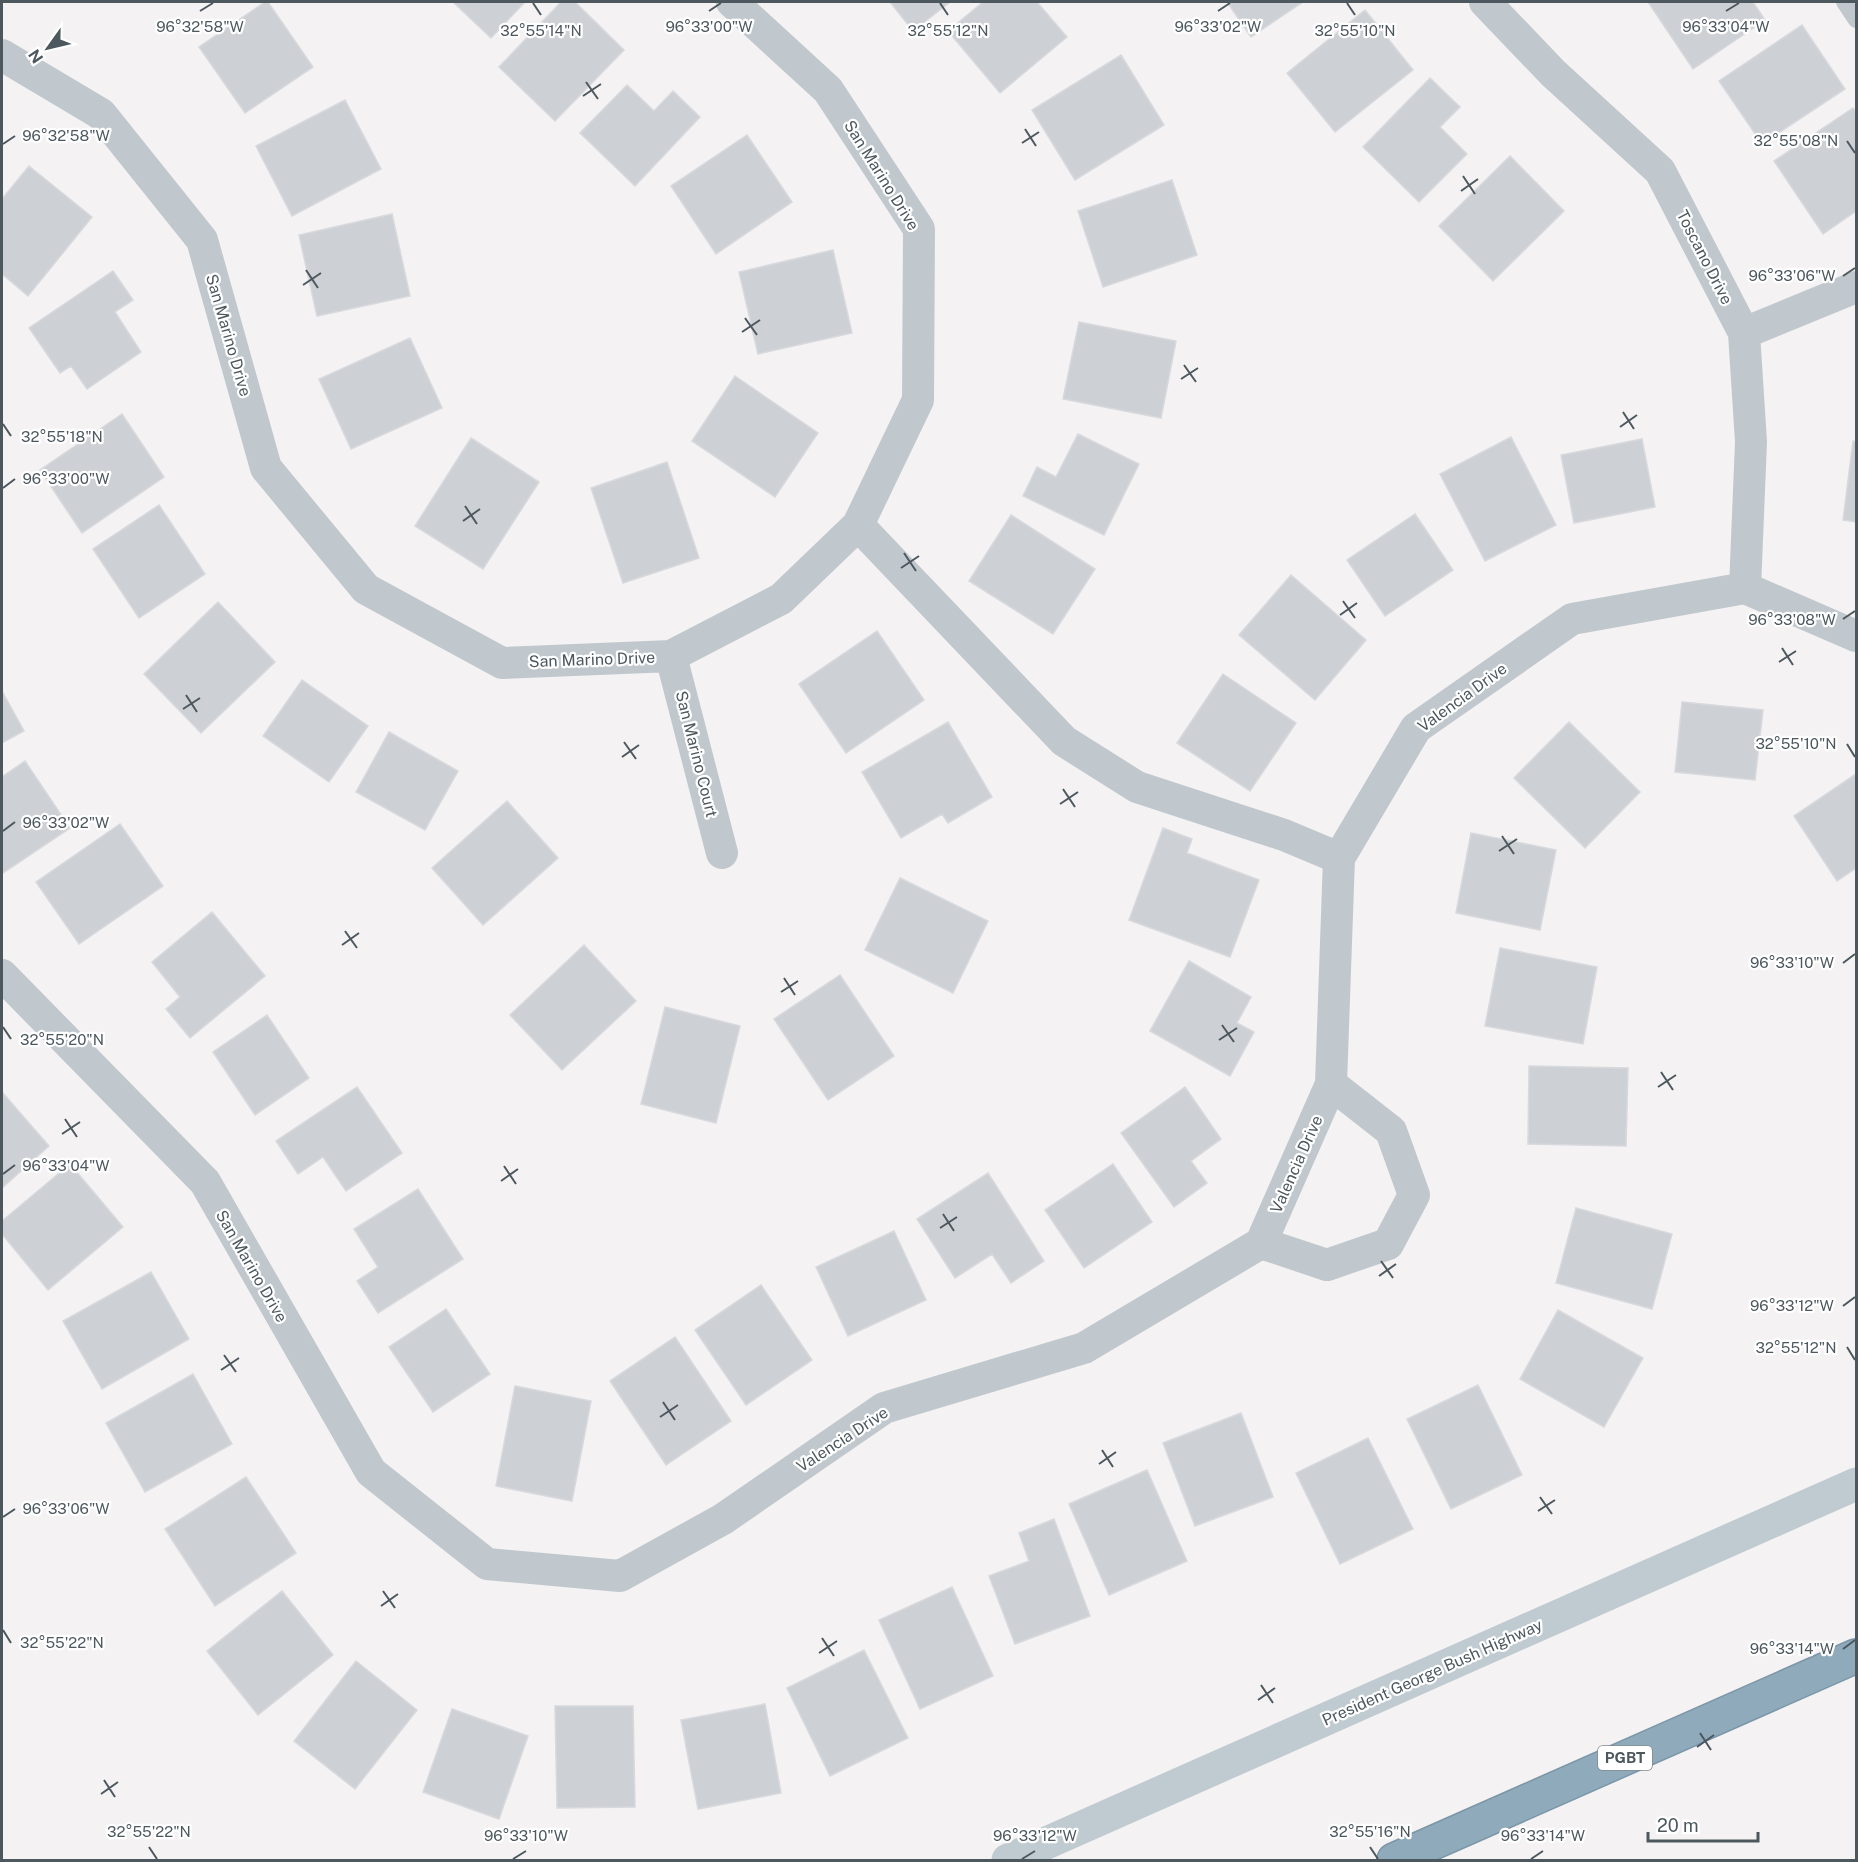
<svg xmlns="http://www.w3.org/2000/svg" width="1858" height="1862" font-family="'Public Sans',sans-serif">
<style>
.building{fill:#cdd0d4;stroke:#d7d9dd;stroke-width:1.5}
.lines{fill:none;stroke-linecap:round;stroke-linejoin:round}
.highway-casing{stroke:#7a96a7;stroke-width:36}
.lane{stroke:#c0c8cd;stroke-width:16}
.street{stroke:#c0c8cd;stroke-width:32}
.secondary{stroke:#c0cbd1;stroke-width:33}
.highway{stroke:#8faabb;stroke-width:33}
.ticks{fill:none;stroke:#4c585e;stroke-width:2}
.labels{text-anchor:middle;stroke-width:4.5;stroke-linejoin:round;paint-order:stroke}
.shield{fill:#fff;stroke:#828a8e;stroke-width:1.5}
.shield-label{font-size:15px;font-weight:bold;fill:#4c585e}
.street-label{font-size:16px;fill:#4c585e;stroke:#fff}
.ticks-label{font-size:15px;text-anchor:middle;fill:#4c585e;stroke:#fff;stroke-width:4.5;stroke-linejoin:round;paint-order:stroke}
</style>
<rect width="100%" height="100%" fill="#f4f2f3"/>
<path class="building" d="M265,2H268L313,67L245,113L199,47Z
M453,2H525L491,38Z
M561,2H575L624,50L555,121L499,67Z
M890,2H950L913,31Z
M983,2H1037L1067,37L1000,93L948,31Z
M1227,2H1303L1251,37Z
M1648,2H1753L1765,20L1693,69Z
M1365,10L1413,70L1335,132L1287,73Z
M1802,25L1845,89L1762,144L1719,81Z
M1121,55L1164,125L1075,180L1032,110Z
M1430,78L1460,107L1440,127L1467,154L1419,202L1363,147Z
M627,85L654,111L673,91L700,117L635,186L580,133Z
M345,100L381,169L292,216L256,146Z
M1853,108L1856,112V211L1823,234L1774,161Z
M747,135L792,202L716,254L671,186Z
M1510,156L1564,211L1493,281L1439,226Z
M29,166L92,217L28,296L2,274V199Z
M1172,180L1197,255L1103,287L1078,211Z
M392,214L410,296L317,316L299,235Z
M833,250L852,333L758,354L739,272Z
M113,271L133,300L115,312L141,352L87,389L71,366L60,373L29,328Z
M1079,322L1176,341L1161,418L1063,399Z
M410,338L442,408L351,449L319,379Z
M735,376L818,433L775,497L692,441Z
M122,414L164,477L82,533L40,470Z
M1078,434L1139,464L1104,535L1023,496L1037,467L1056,477Z
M1511,437L1556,525L1485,561L1440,474Z
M471,438L539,482L483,569L415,526Z
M1642,439L1655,507L1574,523L1561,455Z
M1853,441L1856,442V522L1843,520Z
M667,462L699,558L623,583L591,488Z
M159,505L205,574L139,618L93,549Z
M1415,514L1453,570L1385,616L1347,560Z
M1011,515L1095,569L1053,634L969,581Z
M1291,575L1366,640L1315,700L1239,635Z
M218,602L275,662L201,733L144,674Z
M877,631L924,700L846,753L799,684Z
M1223,674L1296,723L1250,791L1177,743Z
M302,680L368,726L329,782L263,736Z
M2,691L24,731L2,743Z
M1682,702L1763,710L1755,780L1675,772Z
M948,722L992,797L948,823L942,814L901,838L862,772Z
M1569,722L1640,792L1585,848L1514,778Z
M389,732L458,771L425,830L356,792Z
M25,761L70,828L3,873L2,870V777Z
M1856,774V868L1837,881L1794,816Z
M507,801L558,858L483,925L432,868Z
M120,824L163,886L79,944L36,882Z
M1163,828L1192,839L1187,853L1259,880L1230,957L1129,920Z
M1471,833L1556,850L1540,930L1456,913Z
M900,878L988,921L953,993L865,950Z
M212,912L265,976L190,1038L166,1009L180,997L152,962Z
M584,945L636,1001L562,1070L510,1015Z
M1500,948L1597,967L1583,1044L1485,1026Z
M1189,961L1251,997L1237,1023L1254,1032L1230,1076L1150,1031Z
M840,975L894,1056L828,1100L774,1019Z
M665,1007L740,1026L716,1123L641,1104Z
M267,1015L309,1078L255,1115L213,1052Z
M1529,1066L1628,1068L1626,1146L1528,1144Z
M357,1087L402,1153L346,1191L323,1157L298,1174L276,1141Z
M1185,1087L1221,1139L1191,1161L1207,1183L1174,1207L1121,1133Z
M2,1092L49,1146L2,1188Z
M70,1164L123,1227L48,1290L2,1234V1221Z
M1113,1164L1152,1222L1084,1268L1045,1210Z
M988,1173L1044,1261L1011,1283L992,1254L955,1278L917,1219Z
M418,1189L463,1259L378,1313L357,1281L378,1267L354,1229Z
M1576,1208L1672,1234L1652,1309L1556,1283Z
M894,1231L926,1300L848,1336L816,1267Z
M151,1272L189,1339L102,1389L63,1321Z
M761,1285L812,1360L746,1405L695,1330Z
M446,1309L490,1374L433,1412L389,1347Z
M1558,1310L1643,1358L1604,1427L1520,1379Z
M675,1337L731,1421L666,1465L610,1381Z
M193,1374L232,1444L145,1492L106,1423Z
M1478,1385L1522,1475L1451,1509L1407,1419Z
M515,1386L591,1401L572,1501L496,1486Z
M1241,1413L1273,1497L1195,1526L1163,1443Z
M1368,1438L1413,1529L1340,1564L1296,1473Z
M1147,1470L1187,1561L1109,1595L1069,1504Z
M246,1477L296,1553L215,1606L165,1529Z
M1054,1519L1090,1616L1015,1644L989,1576L1029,1561L1019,1533Z
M952,1587L993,1676L920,1709L879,1620Z
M282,1591L333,1655L258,1715L207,1651Z
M864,1650L908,1738L830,1776L787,1688Z
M356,1661L417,1710L355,1789L294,1741Z
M765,1704L781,1793L698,1809L681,1720Z
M555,1706H633L635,1807L557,1808Z
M452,1709L528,1736L499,1819L423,1792Z"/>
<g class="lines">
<g class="highway-casing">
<path id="highway" d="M1394,1860L1856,1656"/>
</g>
<path class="lane" d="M1844,2L1856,20"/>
<path class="street" d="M1485,2L1553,73L1660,171L1744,333L1751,442L1745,588
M2,55L101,114L202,240L266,468L366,589L502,663L671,656L781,599L858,525L918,400L919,229L828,90L732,2
M1744,333L1856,287
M858,525L1064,741L1137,787L1284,835L1339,858
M671,656L722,853
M2,975L205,1182L371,1472L487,1564L620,1576L723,1519L884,1408L1084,1348L1261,1243L1331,1084L1339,858L1416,728L1572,619L1745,588L1856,636
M1261,1243L1327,1265L1388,1244L1414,1195L1391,1131L1331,1084"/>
<path class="secondary" d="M1008,1860L1856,1484"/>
<use href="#highway" class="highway"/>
</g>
<path class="ticks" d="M533,3L541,15M940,3L948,15M1347,3L1355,15M200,11L213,3M709,11L721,3M1218,11L1230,3M1726,11L1739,3M586,82L598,99M583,96L601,84M1025,129L1036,146M1847,141L1855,153M1022,143L1039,132M3,144L15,136M1463,176L1475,194M1461,191L1478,179M306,270L318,288M1843,276L1855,268M303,285L321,273M745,318L757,335M742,332L760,320M1184,365L1196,382M1181,379L1198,368M1623,412L1634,429M3,424L11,436M1620,427L1637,415M3,488L15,479M465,506L477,524M463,521L480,509M904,553L916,571M901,568L919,556M1343,601L1355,618M1340,615L1357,603M1843,619L1855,611M1782,648L1793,665M1779,662L1796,651M186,695L197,712M183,709L200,698M624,742L636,759M1847,744L1855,757M622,757L639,745M1063,789L1075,807M1060,804L1078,792M3,831L15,822M1502,836L1514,854M1499,851L1517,839M345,931L357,948M342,945L359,933M1843,963L1855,954M784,978L795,995M781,992L798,981M1222,1025L1234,1042M3,1027L11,1039M1219,1040L1237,1028M1661,1072L1673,1090M1658,1087L1676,1075M65,1119L77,1137M62,1134L80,1122M504,1166L516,1184M3,1174L15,1165M501,1181L518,1169M943,1214L954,1231M940,1228L957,1217M1381,1261L1393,1278M1379,1276L1396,1264M1843,1306L1855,1297M1847,1347L1855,1360M224,1355L236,1372M221,1370L239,1358M663,1402L675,1420M660,1417L678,1405M1102,1450L1113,1467M1099,1464L1116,1452M1540,1497L1552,1514M1538,1511L1555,1500M3,1517L15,1509M383,1591L395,1608M381,1606L398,1594M3,1630L11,1643M822,1638L834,1656M1843,1649L1855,1640M819,1653L837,1641M1261,1685L1273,1703M1258,1700L1275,1688M1700,1733L1711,1750M1697,1747L1714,1735M104,1780L115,1797M101,1794L118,1782M149,1847L157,1859M1370,1847L1378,1859M513,1859L526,1851M1022,1859L1035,1851M1531,1859L1543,1851"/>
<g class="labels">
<rect class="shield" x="1598" y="1746" width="54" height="24" rx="4.5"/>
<g class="shield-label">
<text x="1625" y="1763">PGBT</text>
</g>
<g class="street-label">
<text transform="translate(882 175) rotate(58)" y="6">San Marino Drive</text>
<text transform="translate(1705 257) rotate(63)" y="6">Toscano Drive</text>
<text transform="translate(229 335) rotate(74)" y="6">San Marino Drive</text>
<text transform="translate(592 659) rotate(-2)" y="6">San Marino Drive</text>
<text transform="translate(1462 697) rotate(-36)" y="6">Valencia Drive</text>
<text transform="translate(697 754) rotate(76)" y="6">San Marino Court</text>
<text transform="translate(1296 1164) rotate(-66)" y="6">Valencia Drive</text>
<text transform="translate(252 1266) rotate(60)" y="6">San Marino Drive</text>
<text transform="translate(842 1439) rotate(-33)" y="6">Valencia Drive</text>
<text transform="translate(1432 1672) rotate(-24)" y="6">President George Bush Highway</text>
</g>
</g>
<g class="ticks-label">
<text x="200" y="32">96°32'58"W</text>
<text x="709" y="32">96°33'00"W</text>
<text x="1218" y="32">96°33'02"W</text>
<text x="1726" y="32">96°33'04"W</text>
<text x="541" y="36">32°55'14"N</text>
<text x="948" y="36">32°55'12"N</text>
<text x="1355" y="36">32°55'10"N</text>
<text x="66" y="141">96°32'58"W</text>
<text x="1796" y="146">32°55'08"N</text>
<text x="1792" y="281">96°33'06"W</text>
<text x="62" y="442">32°55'18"N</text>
<text x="66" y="484">96°33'00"W</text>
<text x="1792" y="625">96°33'08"W</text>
<text x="1796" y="749">32°55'10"N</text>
<text x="66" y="828">96°33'02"W</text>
<text x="1792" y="968">96°33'10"W</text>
<text x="62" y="1045">32°55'20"N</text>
<text x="66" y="1171">96°33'04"W</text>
<text x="1792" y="1311">96°33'12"W</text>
<text x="1796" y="1353">32°55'12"N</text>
<text x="66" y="1514">96°33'06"W</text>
<text x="62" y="1648">32°55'22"N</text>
<text x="1792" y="1654">96°33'14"W</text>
<text x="149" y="1837">32°55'22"N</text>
<text x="1370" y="1837">32°55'16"N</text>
<text x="526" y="1841">96°33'10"W</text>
<text x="1035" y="1841">96°33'12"W</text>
<text x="1543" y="1841">96°33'14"W</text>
</g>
<rect width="1858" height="1862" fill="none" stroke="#4c585e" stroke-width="6"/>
<g transform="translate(48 48) rotate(236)" stroke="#ffffff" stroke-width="4.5" paint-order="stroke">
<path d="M0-4.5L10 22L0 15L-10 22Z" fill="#4c585e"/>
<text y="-9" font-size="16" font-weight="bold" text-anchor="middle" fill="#4c585e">N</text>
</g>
<path d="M1648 1832v9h110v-9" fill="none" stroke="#4c585e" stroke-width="3"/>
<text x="1657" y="1832" font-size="18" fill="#4c585e" stroke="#ffffff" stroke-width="4.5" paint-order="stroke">20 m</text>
</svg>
